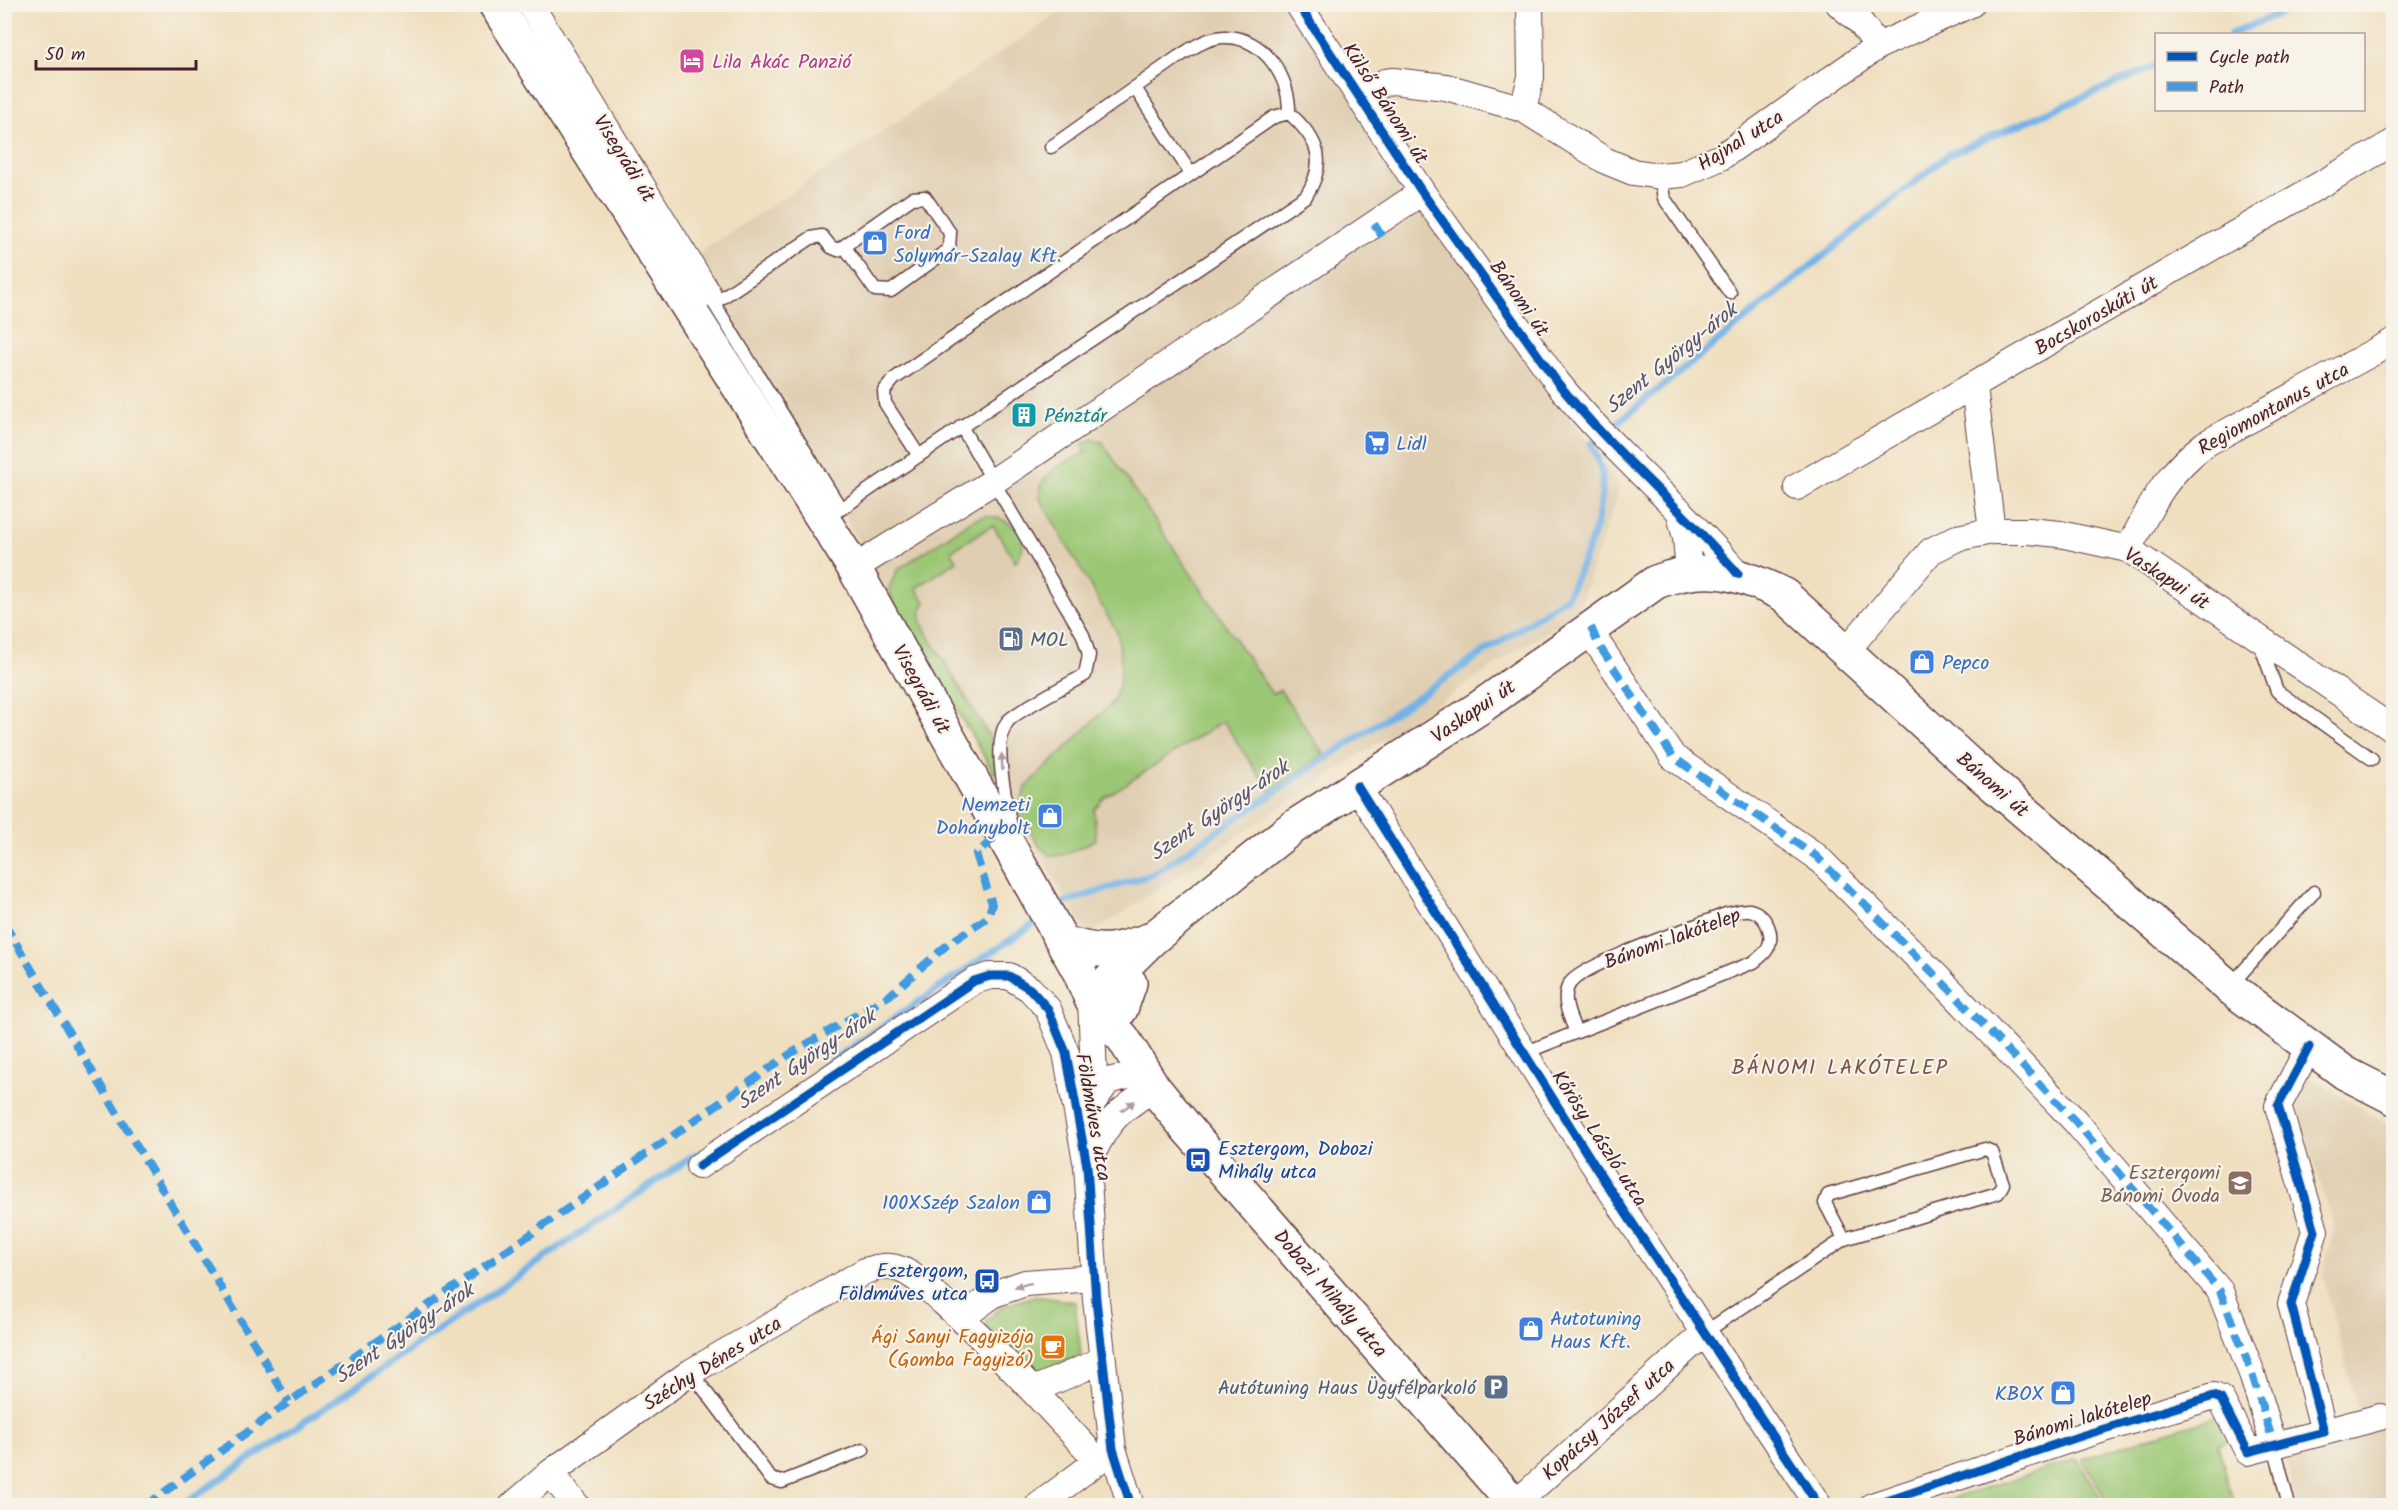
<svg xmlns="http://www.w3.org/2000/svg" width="2398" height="1510" font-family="Kalam,sans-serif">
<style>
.built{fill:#dfceb1}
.green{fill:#9bc774;stroke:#727350;stroke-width:1.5}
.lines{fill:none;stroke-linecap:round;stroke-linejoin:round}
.stream{stroke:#73b2e7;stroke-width:7}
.lane-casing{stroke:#633c41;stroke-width:15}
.street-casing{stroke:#633c41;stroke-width:28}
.secondary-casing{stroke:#633c41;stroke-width:36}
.primary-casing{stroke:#633c41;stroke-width:36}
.lane{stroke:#fff;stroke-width:12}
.street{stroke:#fff;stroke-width:26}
.secondary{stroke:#fff;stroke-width:33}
.primary{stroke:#fff;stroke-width:33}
.quiet{stroke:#409be1;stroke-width:8;stroke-dasharray:15 8;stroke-linecap:butt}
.cycleway-casing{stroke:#f7f3e8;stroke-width:13}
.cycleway{stroke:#0057b8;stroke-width:9}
.oneway{fill:#ae9aa0}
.labels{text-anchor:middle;stroke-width:4.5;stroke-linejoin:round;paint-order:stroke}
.hotel-label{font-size:20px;fill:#b23c85;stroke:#f7f3e8;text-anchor:start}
.street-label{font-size:20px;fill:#4a1f2b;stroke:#f7f3e8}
.shop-label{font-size:20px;fill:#366cbe;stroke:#f7f3e8;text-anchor:start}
.culture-label{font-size:20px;fill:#0d838f;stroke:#f7f3e8;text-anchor:start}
.service-label{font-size:20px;fill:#4e5e75;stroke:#f7f3e8;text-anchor:start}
.transit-label{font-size:20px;fill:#164399;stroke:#f7f3e8;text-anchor:start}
.education-label{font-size:20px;fill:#785e54;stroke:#f7f3e8;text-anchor:end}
.food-label{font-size:20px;fill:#c56008;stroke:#f7f3e8;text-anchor:end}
.water-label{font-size:21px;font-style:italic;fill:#58526d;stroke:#f7f3e8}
.neighbourhood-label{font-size:21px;letter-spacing:1.5px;fill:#7c514e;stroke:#f7f3e8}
</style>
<rect width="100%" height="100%" fill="#f7f3e8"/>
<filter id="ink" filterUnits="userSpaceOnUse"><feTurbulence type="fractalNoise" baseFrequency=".0167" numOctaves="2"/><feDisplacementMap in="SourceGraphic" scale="12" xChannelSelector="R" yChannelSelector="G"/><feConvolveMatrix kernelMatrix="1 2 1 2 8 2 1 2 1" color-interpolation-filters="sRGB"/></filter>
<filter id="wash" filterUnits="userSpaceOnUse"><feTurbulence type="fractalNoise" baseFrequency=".008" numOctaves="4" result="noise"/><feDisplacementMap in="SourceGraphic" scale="24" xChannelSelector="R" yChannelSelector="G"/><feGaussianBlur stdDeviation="1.35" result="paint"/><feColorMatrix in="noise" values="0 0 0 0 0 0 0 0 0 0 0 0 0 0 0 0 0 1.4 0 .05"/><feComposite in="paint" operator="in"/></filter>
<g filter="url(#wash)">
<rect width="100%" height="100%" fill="#efdfbf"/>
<path class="built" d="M1072,5H1287L1620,488L1578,610L1088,936L887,596L841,509L688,261Z
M2308,1076L2384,1122L2393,1124V1505H2297L2283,1452L2363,1430L2323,1276L2334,1228L2295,1100Z"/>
<path class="green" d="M1092,439L1102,442L1272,694L1280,690L1324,754L1270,792L1223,721L1104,798L1094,810L1096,839C1042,870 1047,857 1018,810L1026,787L1113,702L1119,685L1121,665L1118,634L1039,497C1038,472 1067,463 1086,452L1082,445Z
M985,516C1011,517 1036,538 1015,562L993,525L951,551L957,561L916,588L925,602C918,613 920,620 926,631L993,743L998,758V769L994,773L893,602L889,588L897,570L974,519Z
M1034,1296L1075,1302L1081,1355L1056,1368L1031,1371L987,1328L986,1321L1001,1307Z
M2221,1415L2233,1440L2218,1444L2234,1505H2109L2082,1459Z
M2077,1459L2105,1505H1931Z"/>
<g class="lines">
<path class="stream" d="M2231,34L2301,4
M1055,909L1063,903L1153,874L1567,597C1585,559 1605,517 1602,475C1601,465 1595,453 1591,444L1948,155L2156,66
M817,1071L1041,919
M181,1506L696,1154"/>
</g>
</g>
<g filter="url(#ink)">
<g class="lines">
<g class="lane-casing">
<path id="lane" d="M1135,88L1191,174
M1051,147L1178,57C1192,48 1208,37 1225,37C1264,37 1290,77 1289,113
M1660,176L1664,198L1730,293
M710,297L841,509L835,512
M714,303L811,238L822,236L831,247L838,250L844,246L912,198L925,197L950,233L949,249L891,291L875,290L844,246
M961,426L1083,635L1089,655L1085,675C1070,683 1017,711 1008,721C991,741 1007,803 1011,827
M841,509C995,402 1152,301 1306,196C1328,161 1318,139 1289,113L1274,117L894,379L884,391L885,403L919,456
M2260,644L2277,691L2372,759
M2230,986L2314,892
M1524,1053L1754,962C1757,959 1762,956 1765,952C1777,938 1767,914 1750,910C1742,909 1733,913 1726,914C1696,926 1585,963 1570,983C1560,998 1570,1018 1576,1032
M1704,1333L1844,1239L1998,1193L2003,1184L1992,1152L1985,1149L1828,1195L1825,1203L1844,1239
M691,1372L771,1479L782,1482L863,1450
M2274,1445L2289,1506"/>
</g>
<g class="street-casing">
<path id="street" d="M530,4L707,292L687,305
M1298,4L1422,192L1557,382C1612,451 1681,507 1738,574
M1839,4L1860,22L1878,46
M1360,97L1385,82L1393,81L1446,87L1523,109L1606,161L1633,172L1660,176L1682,174L1721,157L1878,46L1971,4
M1523,109L1531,77L1530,4
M1974,387L1992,531
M1797,487L2394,142
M1679,510L1686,538L1689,573
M2128,549C2152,505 2163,476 2205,444L2394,341
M854,568L994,481L1422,192
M1591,627L1598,644L1673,757L1816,856L1953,993L2075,1121L2220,1291L2251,1371L2274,1445
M1847,650L1931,551L1957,538L1992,531H2029L2060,534L2128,549L2394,730
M1357,786L1598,1171L1819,1506
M1090,1106L1108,1081L1128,1076L1147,1078
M1089,1127L1094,1077L1091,999
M1092,1155C1109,1117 1121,1110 1154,1088
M699,1166L974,981L990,976H1009L1030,989L1048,1009L1066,1053L1087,1166L1096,1300L1113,1449L1131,1506
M961,1318L994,1294L1025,1283L1094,1278
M1033,1390L1103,1360
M2324,1432L2380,1417
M550,1473L577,1506
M512,1506L550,1473L691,1372L865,1271C875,1268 886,1265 896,1268C915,1273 930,1291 944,1303C999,1352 1048,1407 1098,1461
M1038,1506L1111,1451
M1513,1506L1704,1333
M1872,1506L2084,1435L2214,1396L2221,1399L2248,1452L2324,1432L2291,1304L2315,1231L2278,1106L2309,1047"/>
</g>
<g class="secondary-casing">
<path id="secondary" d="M1091,999L1152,939L1292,828L1479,708L1656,582C1706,563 1738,572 1784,595L1969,764L2229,987L2345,1073L2394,1098"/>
</g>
<g class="primary-casing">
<path id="primary" d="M495,4L854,568L1080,973L1091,999L1110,1025L1123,1038L1154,1088L1190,1132L1516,1506
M1063,942C1102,955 1113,952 1152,939
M1110,1025L1121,1009L1130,983"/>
</g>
<use href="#lane" class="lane"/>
<use href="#street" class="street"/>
<use href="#secondary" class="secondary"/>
<use href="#primary" class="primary"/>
<path class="quiet" d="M1374,224L1384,239
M1591,627L1598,644L1673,757L1816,856L1953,993L2075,1121L2220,1291L2251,1371L2274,1445
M4,923L289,1402
M145,1506L289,1402L790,1054L890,995L947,945L988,917L992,904L976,854L1001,832"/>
<g class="cycleway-casing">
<path id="cycleway" d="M1298,4L1422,192L1557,382C1612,451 1681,507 1738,574
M1357,786L1598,1171L1819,1506
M699,1166L974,981L990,976H1009L1030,989L1048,1009L1066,1053L1087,1166L1096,1300L1113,1449L1131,1506
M1872,1506L2084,1435L2214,1396L2221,1399L2248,1452L2324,1432L2291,1304L2315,1231L2278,1106L2309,1047"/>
</g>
<use href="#cycleway" class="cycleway"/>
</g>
<defs><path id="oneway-solid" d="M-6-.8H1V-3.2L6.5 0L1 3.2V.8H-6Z" transform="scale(1.5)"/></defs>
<g class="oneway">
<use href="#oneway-solid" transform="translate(1002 762) rotate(-93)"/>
<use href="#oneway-solid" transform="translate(1128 1106) rotate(-37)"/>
<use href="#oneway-solid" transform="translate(1023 1285) rotate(166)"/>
</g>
</g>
<defs>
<g id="hotel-square" transform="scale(1.35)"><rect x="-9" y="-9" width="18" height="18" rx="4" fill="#d1479c" stroke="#f7f3e8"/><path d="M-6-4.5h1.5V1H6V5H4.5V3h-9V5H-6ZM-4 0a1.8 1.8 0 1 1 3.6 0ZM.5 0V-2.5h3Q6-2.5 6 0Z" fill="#fff"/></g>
<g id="shop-square" transform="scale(1.35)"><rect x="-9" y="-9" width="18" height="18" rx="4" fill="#3f7fe0" stroke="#f7f3e8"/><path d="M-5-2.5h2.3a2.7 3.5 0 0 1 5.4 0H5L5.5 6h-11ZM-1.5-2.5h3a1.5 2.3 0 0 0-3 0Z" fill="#fff"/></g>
<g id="building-square" transform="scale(1.35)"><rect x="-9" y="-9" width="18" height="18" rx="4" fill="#0f9aa8" stroke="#f7f3e8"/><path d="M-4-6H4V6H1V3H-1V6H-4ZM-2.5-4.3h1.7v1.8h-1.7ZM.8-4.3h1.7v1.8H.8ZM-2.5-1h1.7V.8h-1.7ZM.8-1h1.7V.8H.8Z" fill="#fff"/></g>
<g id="supermarket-square" transform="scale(1.35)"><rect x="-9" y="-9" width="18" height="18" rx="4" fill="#3f7fe0" stroke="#f7f3e8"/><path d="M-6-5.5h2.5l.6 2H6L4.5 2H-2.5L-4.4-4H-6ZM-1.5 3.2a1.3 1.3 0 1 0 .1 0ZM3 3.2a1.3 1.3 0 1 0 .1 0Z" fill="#fff"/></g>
<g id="fuel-square" transform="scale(1.35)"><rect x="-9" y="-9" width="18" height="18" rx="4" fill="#5c6f8a" stroke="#f7f3e8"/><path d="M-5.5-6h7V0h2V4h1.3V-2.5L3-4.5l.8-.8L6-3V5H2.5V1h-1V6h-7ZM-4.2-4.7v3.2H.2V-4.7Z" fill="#fff"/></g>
<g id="bus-square" transform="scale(1.35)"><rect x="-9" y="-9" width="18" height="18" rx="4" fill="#1a4fb4" stroke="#f7f3e8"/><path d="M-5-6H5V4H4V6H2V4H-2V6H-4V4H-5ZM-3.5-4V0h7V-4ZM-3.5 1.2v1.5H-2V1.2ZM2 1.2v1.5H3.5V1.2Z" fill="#fff"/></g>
<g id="school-square" transform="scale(1.35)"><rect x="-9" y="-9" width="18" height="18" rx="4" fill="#8d6e63" stroke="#f7f3e8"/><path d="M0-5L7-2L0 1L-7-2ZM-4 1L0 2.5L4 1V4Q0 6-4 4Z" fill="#fff"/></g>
<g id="cafe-square" transform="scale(1.35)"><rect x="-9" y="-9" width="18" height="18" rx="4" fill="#e8710a" stroke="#f7f3e8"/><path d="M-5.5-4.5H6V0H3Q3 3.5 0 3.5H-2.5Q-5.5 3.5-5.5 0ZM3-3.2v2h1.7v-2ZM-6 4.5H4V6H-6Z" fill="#fff"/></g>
<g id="parking-square" transform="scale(1.35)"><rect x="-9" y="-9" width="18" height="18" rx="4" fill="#5c6f8a" stroke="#f7f3e8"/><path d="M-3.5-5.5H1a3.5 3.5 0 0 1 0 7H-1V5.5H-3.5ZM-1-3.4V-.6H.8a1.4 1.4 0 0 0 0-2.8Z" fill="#fff"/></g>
</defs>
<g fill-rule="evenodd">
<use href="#hotel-square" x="692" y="61"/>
<use href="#shop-square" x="875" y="243"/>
<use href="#building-square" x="1024" y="415"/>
<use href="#supermarket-square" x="1377" y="443"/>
<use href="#fuel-square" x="1011" y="639"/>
<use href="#shop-square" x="1922" y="662"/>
<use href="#shop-square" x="1050" y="816"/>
<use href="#bus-square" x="1198" y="1160"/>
<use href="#school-square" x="2240" y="1183"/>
<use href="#shop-square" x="1039" y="1202"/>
<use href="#bus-square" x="987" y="1281"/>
<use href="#shop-square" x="1531" y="1329"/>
<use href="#cafe-square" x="1053" y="1347"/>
<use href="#parking-square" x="1496" y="1387"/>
<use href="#shop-square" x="2063" y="1393"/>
</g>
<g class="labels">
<g class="hotel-label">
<text x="712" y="68">Lila Akác Panzió</text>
</g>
<g class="street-label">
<text transform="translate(1386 103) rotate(57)" y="7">Külső Bánomi út</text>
<text transform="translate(1740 140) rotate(-32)" y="7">Hajnal utca</text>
<text transform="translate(625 158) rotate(58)" y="7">Visegrádi út</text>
<text transform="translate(1520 298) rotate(55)" y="7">Bánomi út</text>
<text transform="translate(2096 315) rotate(-30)" y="7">Bocskoroskúti út</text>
<text transform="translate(2273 408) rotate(-29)" y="7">Regiomontanus utca</text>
<text transform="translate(2167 578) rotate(33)" y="7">Vaskapui út</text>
<text transform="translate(922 689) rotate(61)" y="7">Visegrádi út</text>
<text transform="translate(1473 711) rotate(-34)" y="7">Vaskapui út</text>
<text transform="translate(1993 784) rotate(41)" y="7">Bánomi út</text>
<text transform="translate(1672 938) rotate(-20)" y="7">Bánomi lakótelep</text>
<text transform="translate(1094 1117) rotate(80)" y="7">Földműves utca</text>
<text transform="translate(1600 1138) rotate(57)" y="7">Kőrösy László utca</text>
<text transform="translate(1331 1293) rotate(49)" y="7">Dobozi Mihály utca</text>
<text transform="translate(712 1363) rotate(-32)" y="7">Széchy Dénes utca</text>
<text transform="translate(2082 1418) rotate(-17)" y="7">Bánomi lakótelep</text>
<text transform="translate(1608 1419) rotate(-42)" y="7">Kopácsy József utca</text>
</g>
<g class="shop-label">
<text x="894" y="239">Ford<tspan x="894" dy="23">Solymár-Szalay Kft.</tspan></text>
<text x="1396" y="450">Lidl</text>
<text x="1942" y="669">Pepco</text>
<text x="1030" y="811" text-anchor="end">Nemzeti<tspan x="1030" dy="23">Dohánybolt</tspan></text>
<text x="1020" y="1209" text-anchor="end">100XSzép Szalon</text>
<text x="1550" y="1325">Autotuning<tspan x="1550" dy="23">Haus Kft.</tspan></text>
<text x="2044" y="1400" text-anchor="end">KBOX</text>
</g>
<g class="culture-label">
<text x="1044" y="422">Pénztár</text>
</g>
<g class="service-label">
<text x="1030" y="646">MOL</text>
<text x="1476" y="1394" text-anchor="end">Autótuning Haus Ügyfélparkoló</text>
</g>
<g class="transit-label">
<text x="1218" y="1155">Esztergom, Dobozi<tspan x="1218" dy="23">Mihály utca</tspan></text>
<text x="968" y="1277" text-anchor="end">Esztergom,<tspan x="968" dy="23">Földműves utca</tspan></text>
</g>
<g class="education-label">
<text x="2220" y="1179">Esztergomi<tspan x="2220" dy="23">Bánomi Óvoda</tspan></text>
</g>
<g class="food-label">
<text x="1034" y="1343">Ági Sanyi Fagyizója<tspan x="1034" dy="23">(Gomba Fagyizó)</tspan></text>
</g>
<g class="water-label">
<text transform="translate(1671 358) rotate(-39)" y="7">Szent György-árok</text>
<text transform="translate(1219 810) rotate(-34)" y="7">Szent György-árok</text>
<text transform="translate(806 1059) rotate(-34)" y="7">Szent György-árok</text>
<text transform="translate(404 1333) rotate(-34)" y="7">Szent György-árok</text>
</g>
<g class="neighbourhood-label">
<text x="1840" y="1074">BÁNOMI LAKÓTELEP</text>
</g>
</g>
<rect width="2398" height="1510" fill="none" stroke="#f7f3e8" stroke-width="24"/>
<rect x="2155" y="33" width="210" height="78" fill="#f7f3e8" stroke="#b29e9c" stroke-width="1.5"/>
<rect x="2167" y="52" width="30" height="9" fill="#0057b8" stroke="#b29e9c" stroke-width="1.5"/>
<text x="2209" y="63" font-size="18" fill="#4a1f2b">Cycle path</text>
<rect x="2167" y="82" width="30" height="9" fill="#409be1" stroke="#b29e9c" stroke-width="1.5"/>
<text x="2209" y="93" font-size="18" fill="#4a1f2b">Path</text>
<path d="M36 60v9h160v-9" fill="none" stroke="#4a1f2b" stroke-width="3"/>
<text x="45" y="60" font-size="18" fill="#4a1f2b" stroke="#f7f3e8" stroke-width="4.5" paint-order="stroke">50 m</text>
</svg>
